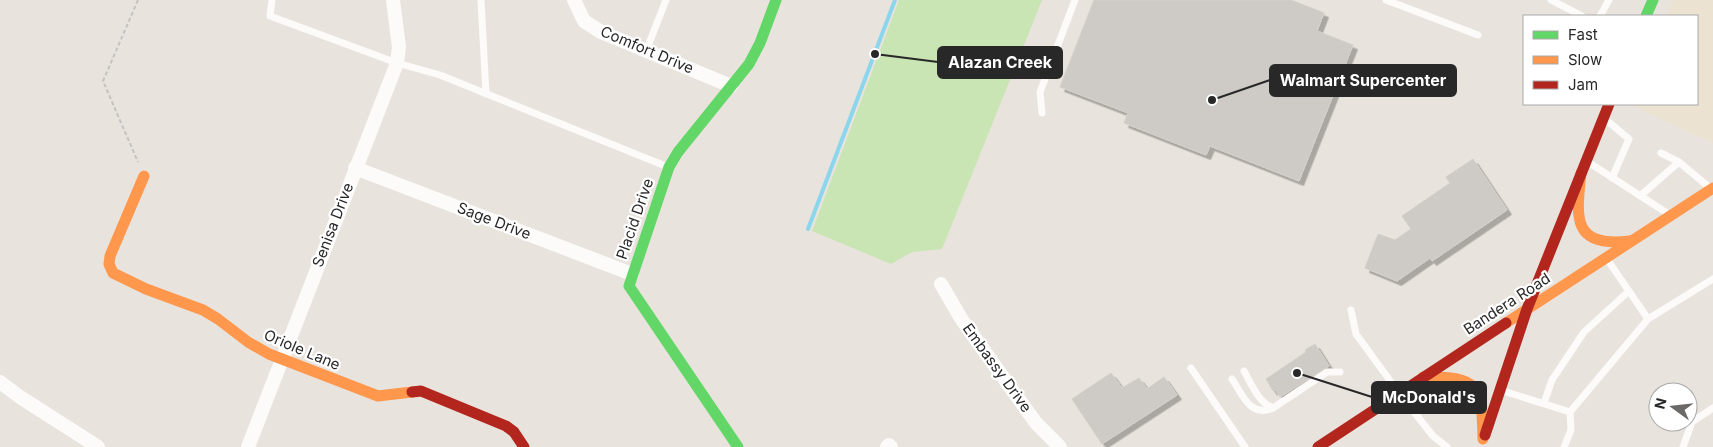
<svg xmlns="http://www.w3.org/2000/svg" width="1713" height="447" font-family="Inter,sans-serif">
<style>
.education{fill:#ece2d1}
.green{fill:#c9e5b4}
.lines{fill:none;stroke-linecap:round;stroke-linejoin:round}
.stream{stroke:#8cd6ed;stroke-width:4}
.building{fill:#cecbc7;stroke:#d3cfca;filter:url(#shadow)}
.path{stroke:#c4c3c3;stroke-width:2;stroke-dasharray:4 2.5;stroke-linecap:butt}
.lane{stroke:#fcfbfa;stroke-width:7}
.street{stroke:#fcfbfa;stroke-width:14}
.fast{stroke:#63d668;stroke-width:11}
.slow{stroke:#ff974d;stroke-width:11}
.jam{stroke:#b3261e;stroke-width:11}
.labels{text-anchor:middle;stroke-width:4.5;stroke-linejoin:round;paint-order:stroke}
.street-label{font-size:15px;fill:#282828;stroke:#fff}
.leader{fill:none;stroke:#282828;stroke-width:2}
.callout-dot{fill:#282828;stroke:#fff;stroke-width:2}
.callout{fill:#282828;stroke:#282828;stroke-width:2}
.callout-label{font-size:16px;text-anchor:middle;font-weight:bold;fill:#fff}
</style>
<defs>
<filter id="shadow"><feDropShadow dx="4.5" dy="4.5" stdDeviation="0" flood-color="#0004"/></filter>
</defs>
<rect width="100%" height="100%" fill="#e8e3dd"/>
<path class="education" d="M1673,0H1713V143L1633,106L1634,104H1697V16H1667Z"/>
<path class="green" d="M899,0H1042L942,249L912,252L891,264L812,231Z"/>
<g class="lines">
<path class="stream" d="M808,229L895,0"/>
</g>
<path class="building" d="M1094,0H1291L1324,13L1317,31L1353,45L1299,181L1210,146L1206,155L1124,123L1128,113L1060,87Z
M1473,159L1507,210L1432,261L1430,258L1397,281L1365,268L1378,234L1395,240L1411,229L1402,216L1450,183L1446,177Z
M1315,344L1329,366L1280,397L1275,389L1273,391L1266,379L1306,352L1305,350Z
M1111,373L1122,388L1139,378L1147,389L1164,377L1177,395L1102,444L1072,399Z"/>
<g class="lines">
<path class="path" d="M138,0L103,81L138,162"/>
<path class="lane" d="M272,0L270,16L397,63L440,75L668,167
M481,0L486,94
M1386,0L1478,35
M1551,0L1582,16
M1600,16L1609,0
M646,51L666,0
M1042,113L1040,92L1075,0
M1605,119L1629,139L1612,178
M1661,153L1679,162
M1588,162L1667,213
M1640,196L1679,162L1710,188
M1607,259L1648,319L1713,279
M1351,310L1356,334L1399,393L1433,436L1447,447
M1191,368L1245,447
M1244,371C1252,385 1258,402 1273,408L1327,372H1340
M1232,379C1243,395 1250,418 1273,408
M1500,390L1570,412L1648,319
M1544,403L1552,380L1584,332L1629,291
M1564,447L1571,430L1570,412
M1683,447L1692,422L1713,408"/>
<path class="street" d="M574,0L584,21L601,32L731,86
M355,168L632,274
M941,284L962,320L1036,423L1060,447
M0,382L20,397L98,447
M248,447L397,63L399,47L393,0
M887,447L889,445L891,447"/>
<path class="fast" d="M1646,16L1653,0
M738,447L629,286L669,167L678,152L749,64L760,43L776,0"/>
<path class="slow" d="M1581,173C1576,218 1572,248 1630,241
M144,176L110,256L109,264L113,273L146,289L203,310L218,319L248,342L269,354L378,396L412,392
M1506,323L1713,188
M1423,377C1479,376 1482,385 1483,439"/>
<path class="jam" d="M412,392L421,391L506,426L514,432L524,447
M1485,435L1527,309L1609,104
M1318,447L1506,323"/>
</g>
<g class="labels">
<g class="street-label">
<text transform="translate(647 50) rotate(23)" y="5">Comfort Drive</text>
<text transform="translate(635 219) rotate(-71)" y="5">Placid Drive</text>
<text transform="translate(494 221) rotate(21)" y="5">Sage Drive</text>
<text transform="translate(333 225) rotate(-69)" y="5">Senisa Drive</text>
<text transform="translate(1507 304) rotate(-33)" y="5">Bandera Road</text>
<text transform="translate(302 350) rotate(23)" y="5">Oriole Lane</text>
<text transform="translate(997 368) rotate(54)" y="5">Embassy Drive</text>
</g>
</g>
<path class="leader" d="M875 54L938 62M1212 100L1270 80M1297 373L1372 397"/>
<g class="callout-dot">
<circle cx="875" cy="54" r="5"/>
<circle cx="1212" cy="100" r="5"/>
<circle cx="1297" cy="373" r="5"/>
</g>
<g class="callout">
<rect x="938" y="47" width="124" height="31" rx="5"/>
<rect x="1270" y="65" width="186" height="31" rx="5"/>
<rect x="1372" y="382" width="114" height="31" rx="5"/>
</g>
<g class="callout-label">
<text x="1000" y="68">Alazan Creek</text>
<text x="1363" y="86">Walmart Supercenter</text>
<text x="1429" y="403">McDonald's</text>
</g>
<rect x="1523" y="15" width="175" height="90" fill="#ffffff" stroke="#a9a9a9"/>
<rect x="1533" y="31" width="25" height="8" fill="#63d668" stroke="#a9a9a9"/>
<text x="1568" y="40" font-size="15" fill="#282828">Fast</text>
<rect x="1533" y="56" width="25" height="8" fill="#ff974d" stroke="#a9a9a9"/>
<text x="1568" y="65" font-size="15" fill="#282828">Slow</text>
<rect x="1533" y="81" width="25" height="8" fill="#b3261e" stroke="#a9a9a9"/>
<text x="1568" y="90" font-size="15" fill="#282828">Jam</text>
<g transform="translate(1673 407) rotate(285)"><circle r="24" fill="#ffffff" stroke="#a9a9a9"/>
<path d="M0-4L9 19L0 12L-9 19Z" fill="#6b6967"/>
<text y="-8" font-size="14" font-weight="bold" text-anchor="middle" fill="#282828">N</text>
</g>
</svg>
